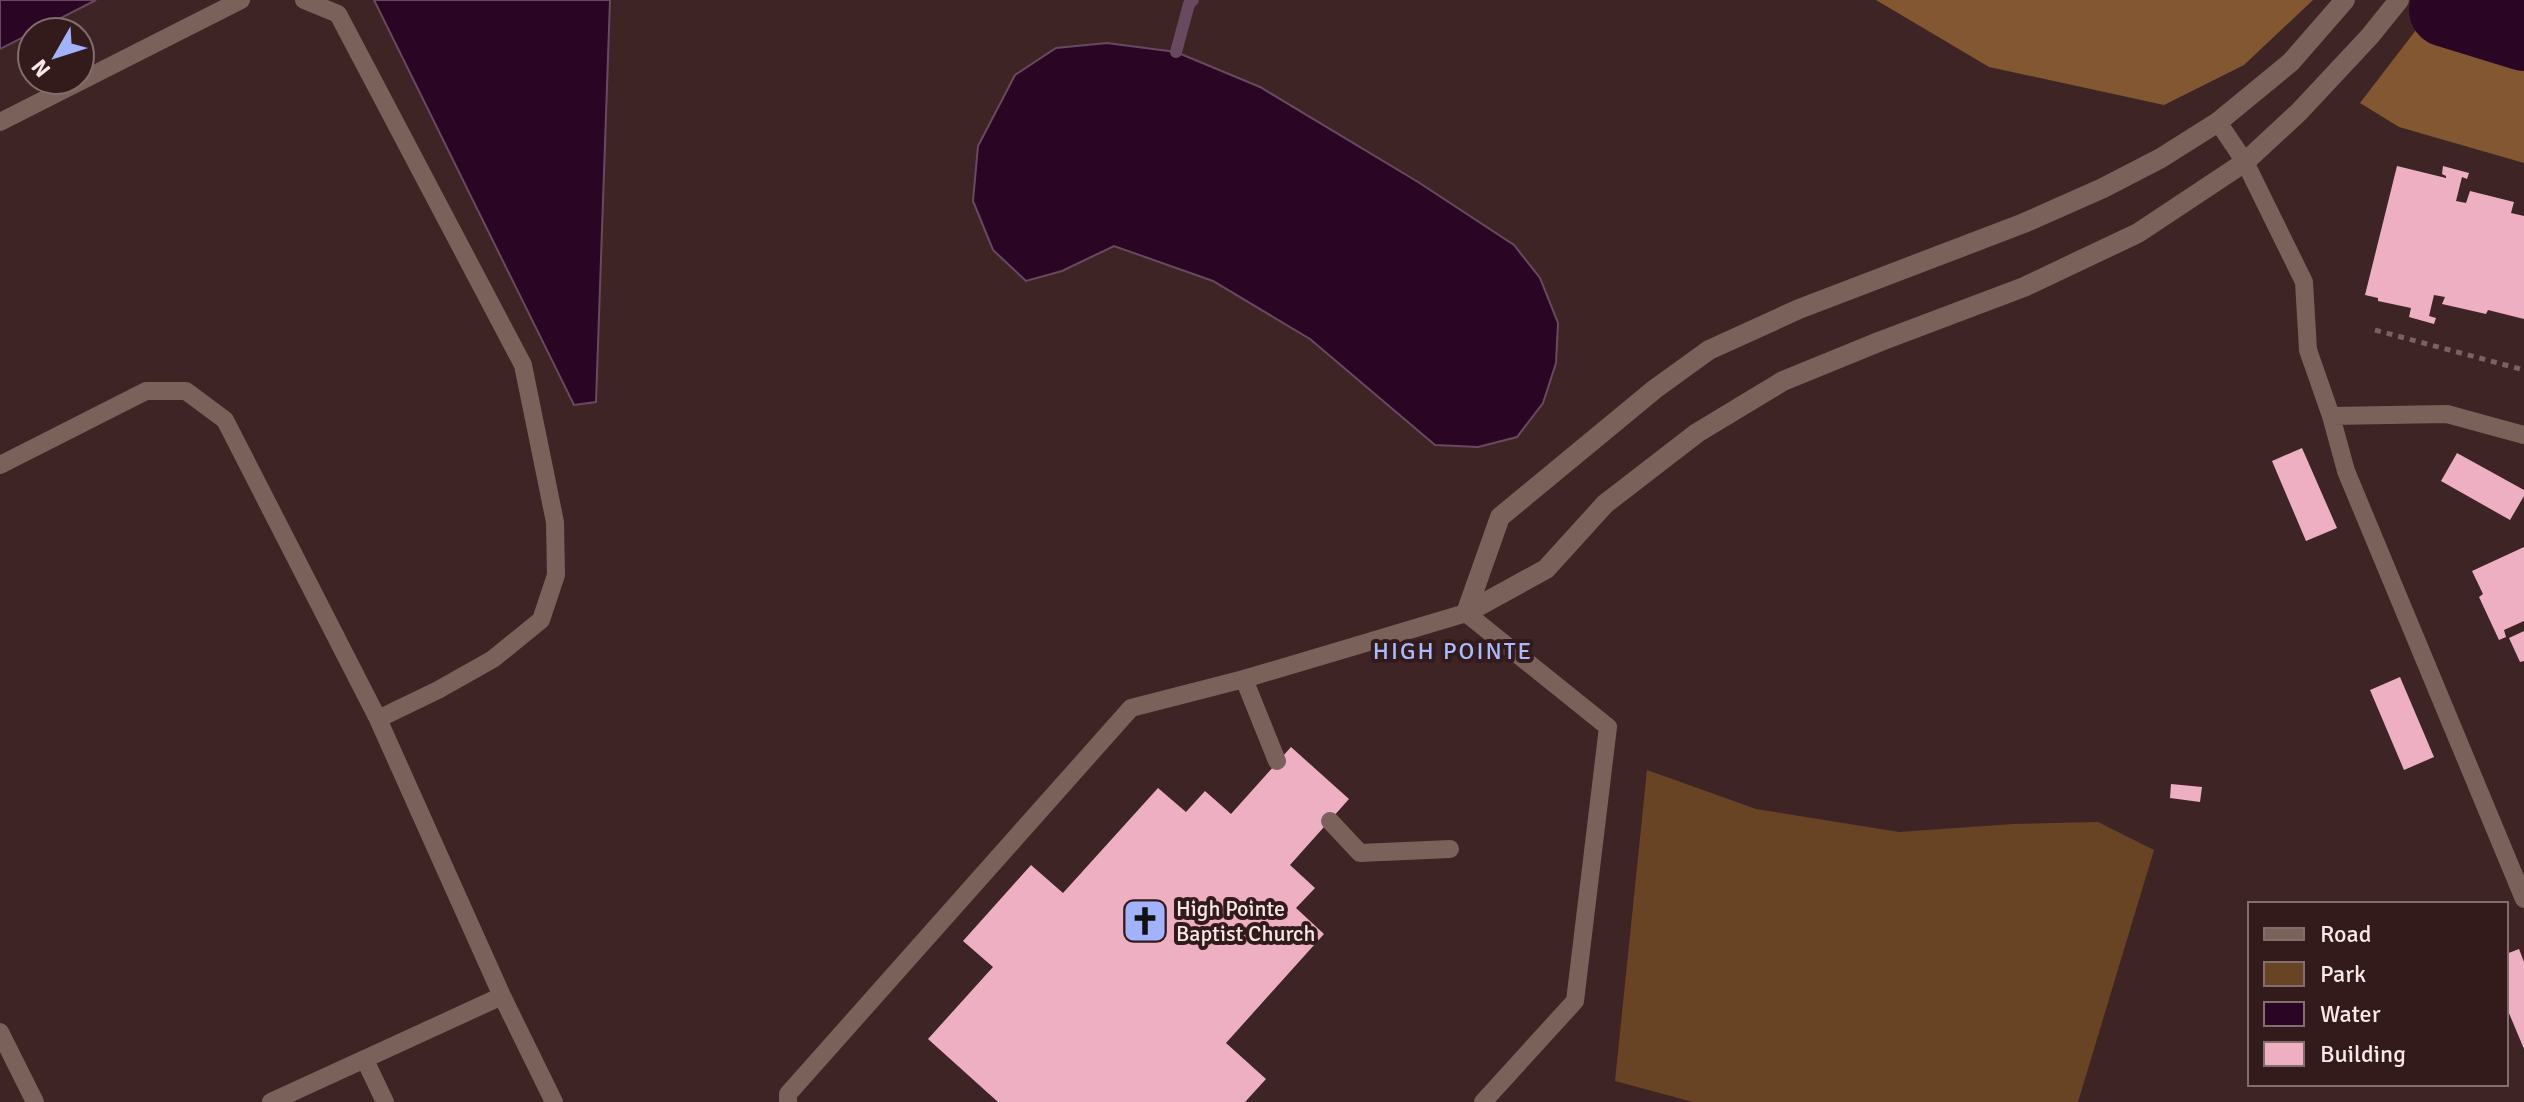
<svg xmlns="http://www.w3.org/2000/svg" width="2524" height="1102" font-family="Signika,sans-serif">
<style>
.green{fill:#684425}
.forest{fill:#825732}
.water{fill:#2b0524;stroke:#69495f;stroke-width:2}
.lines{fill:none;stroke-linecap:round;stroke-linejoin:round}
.stream{stroke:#69495f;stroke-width:12}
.river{stroke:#2b0524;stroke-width:74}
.building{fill:#eeafc3}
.path{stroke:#796263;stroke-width:5;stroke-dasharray:6 6;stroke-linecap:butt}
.lane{stroke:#7a6159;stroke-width:18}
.street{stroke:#7a6159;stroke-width:20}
.labels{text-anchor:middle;stroke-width:8;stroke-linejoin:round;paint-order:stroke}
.poi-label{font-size:22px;fill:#fae8e8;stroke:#331b1b;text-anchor:start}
.neighbourhood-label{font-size:24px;letter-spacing:2px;fill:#aabaff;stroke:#331b1b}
</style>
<rect width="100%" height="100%" fill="#3e2425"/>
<path class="green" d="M1647,770L1756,809L1899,832L2013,824L2098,822L2154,850L2078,1102H1693L1615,1081Z"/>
<path class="forest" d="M1876,0H2313L2244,65L2164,105L1989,67Z
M2439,0H2524V163L2399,127L2360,103Z"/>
<path class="water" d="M0,0H96L0,49Z
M374,0H610L596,402L574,405Z
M1107,43L1176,52L1260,87L1418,182L1514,245L1540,278L1558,323L1556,363L1543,403L1517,437L1478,447L1435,445L1310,339L1213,281L1114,246L1062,271L1026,281L993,250L973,201L978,146L1015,75L1056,48Z"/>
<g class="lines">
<path class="stream" d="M1176,52L1189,4L1193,0"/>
<path class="river" d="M2446,10L2524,34"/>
</g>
<path class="building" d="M2397,166L2446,178V176L2442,174L2443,166L2469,173L2467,179L2462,177L2456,201L2466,203L2470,191L2514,202L2511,213L2524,216V319L2488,310L2486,314L2442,304L2445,297L2434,295L2429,316L2436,318L2434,324L2409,317L2411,308L2378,301V298L2365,295Z
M2302,448L2337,528L2306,541L2272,461Z
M2457,453L2524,490V496L2510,520L2441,481Z
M2524,547V621L2504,630L2506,637L2499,640L2479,597L2483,594L2472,571Z
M2524,631V661L2520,662L2509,638Z
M2400,677L2434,757L2404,770L2370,690Z
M1291,747L1349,799L1290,865L1315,888L1296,908L1324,934L1226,1043L1266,1079L1245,1102H998L928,1039L993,967L963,941L1031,865L1063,893L1158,788L1186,812L1205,791L1231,814Z
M2171,784L2202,787L2200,802L2170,798Z
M2519,949L2524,962V1049L2506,1006V954Z"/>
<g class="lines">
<path class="path" d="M2375,330L2524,370"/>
<path class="lane" d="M0,122L241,0
M2218,122L2245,162L2304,282L2308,350L2331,416L2346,471L2524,899
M2331,416L2447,414L2524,435
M0,465L146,391H186L225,420L378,719
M1244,679L1277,761
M1330,821L1360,853L1450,849
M502,996L554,1102
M0,1032L35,1102
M365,1060L385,1102
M271,1102L502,996L378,719L438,690L493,659L541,620L556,575L555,522L523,365L338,14L304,0
M788,1102V1094L1131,708L1244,679L1466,613L1608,727L1575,1001L1483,1102"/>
<path class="street" d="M1466,613L1546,569L1605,504L1697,433L1783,381L1881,341L2024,287L2138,233L2245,162L2299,112L2370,36L2399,0
M1466,613L1500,517L1655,389L1709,350L1799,309L2024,223L2103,188L2161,158L2218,122L2291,62L2345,0"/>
</g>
<defs>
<g id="church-square" transform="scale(2.3)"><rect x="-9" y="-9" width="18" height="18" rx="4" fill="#a2b2fd" stroke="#331b1b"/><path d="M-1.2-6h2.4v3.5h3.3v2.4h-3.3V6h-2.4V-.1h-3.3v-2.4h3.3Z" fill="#111"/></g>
</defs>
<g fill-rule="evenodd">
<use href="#church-square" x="1145" y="921"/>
</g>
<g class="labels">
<g class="poi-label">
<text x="1176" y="916">High Pointe<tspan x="1176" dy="25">Baptist Church</tspan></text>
</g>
<g class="neighbourhood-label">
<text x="1453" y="659">HIGH POINTE</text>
</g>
</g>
<rect x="2248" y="902" width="260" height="184" fill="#331b1b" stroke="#836d6d" stroke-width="2"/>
<rect x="2264" y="928" width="40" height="12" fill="#7a6159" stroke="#836d6d" stroke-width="2"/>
<text x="2320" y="942" font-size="24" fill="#fae8e8">Road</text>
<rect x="2264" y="962" width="40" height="24" fill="#684425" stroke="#836d6d" stroke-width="2"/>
<text x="2320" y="982" font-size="24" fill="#fae8e8">Park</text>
<rect x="2264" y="1002" width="40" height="24" fill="#2b0524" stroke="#836d6d" stroke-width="2"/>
<text x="2320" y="1022" font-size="24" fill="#fae8e8">Water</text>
<rect x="2264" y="1042" width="40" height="24" fill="#eeafc3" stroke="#836d6d" stroke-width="2"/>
<text x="2320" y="1062" font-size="24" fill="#fae8e8">Building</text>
<g transform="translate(56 56) rotate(231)"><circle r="38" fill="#331b1b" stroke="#836d6d" stroke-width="2"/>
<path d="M0-6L14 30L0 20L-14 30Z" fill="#a2b2fd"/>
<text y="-12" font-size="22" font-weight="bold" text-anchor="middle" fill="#fae8e8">N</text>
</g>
</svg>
